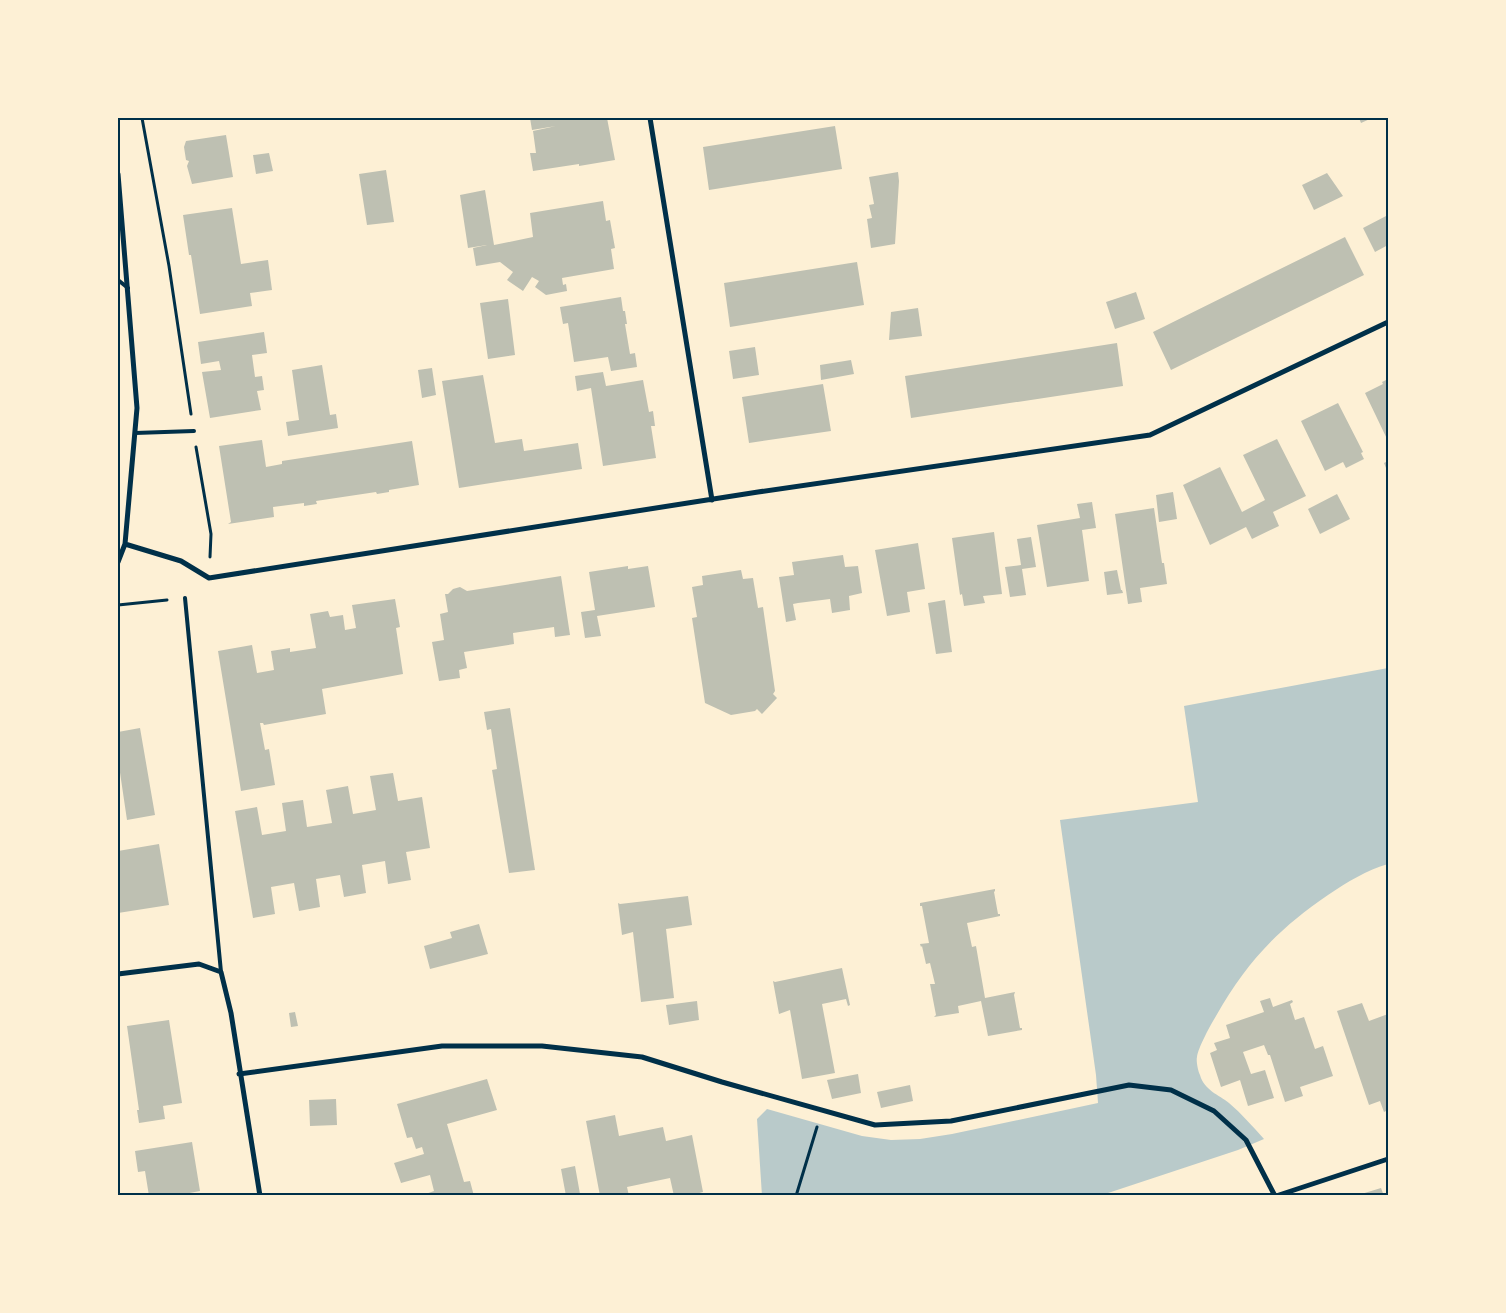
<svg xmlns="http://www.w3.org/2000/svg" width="1506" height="1313" font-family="'Archivo Narrow',sans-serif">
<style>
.green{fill:#b9caca}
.building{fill:#bec0b2}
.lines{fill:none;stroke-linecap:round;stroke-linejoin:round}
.path{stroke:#003049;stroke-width:3}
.service{stroke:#003049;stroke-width:4}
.minor{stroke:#003049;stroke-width:5}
.neatline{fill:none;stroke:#003049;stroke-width:2}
</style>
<rect width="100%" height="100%" fill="#fdf0d5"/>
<path class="green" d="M1388,668V864C1367,870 1347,882 1328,895C1278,929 1246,963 1216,1016C1211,1024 1198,1048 1197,1057C1196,1061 1198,1071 1200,1075C1204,1090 1219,1095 1229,1103C1242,1114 1253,1127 1264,1139L1238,1150L1102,1195L762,1196L757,1119L767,1109L862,1136L891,1140L920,1139L952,1134L1098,1103L1096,1075L1060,820L1198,802L1184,706Z"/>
<path class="building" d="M530,118H607L615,160L579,166V164L533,171L530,153H536L533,131L556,126L532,130Z
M1359,118H1372L1361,123Z
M835,126L842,169L709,190L703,147Z
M226,135L233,177L192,184L187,166L189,161L186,160L184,147L186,141Z
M269,153L273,171L256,174L253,155Z
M386,170L394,222L367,225L359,174Z
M898,172L899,181L895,244L871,248L867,219L872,218L869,205L874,204L869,177Z
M1327,173L1343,196L1314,210L1302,185Z
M485,190L494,245L533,237L530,213L603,201L606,221L610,220L615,248L611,249L614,269L562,278L563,285L566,284L567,291L546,295L535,287L539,281L532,277L523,291L507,280L513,272L500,262L476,266L473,248L487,245L468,248L460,195Z
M232,208L241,264L268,260L272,290L250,293L252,306L200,314L191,255H189L183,215Z
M1388,215V245L1375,252L1363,228Z
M1345,237L1364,275L1171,370L1153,332Z
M857,262L864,305L730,327L724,283Z
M1136,292L1145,319L1115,329L1106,302Z
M621,297L623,311H625L627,324H625L630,354L635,353L637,367L611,371L608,357L574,362L568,323L563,324L560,307Z
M508,299L515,355L488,359L480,303Z
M918,308L922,336L889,340L891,312Z
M264,332L267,353L252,355L255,377L262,376L264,390L257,391L261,410L210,418L202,372L221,370L219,361L201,364L198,342Z
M1117,343L1123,386L911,418L905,376Z
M755,347L759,375L733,379L729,351Z
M851,360L854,374L821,380L820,365Z
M322,365L330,415L336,414L338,428L288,436L286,422L299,420L292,370Z
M432,368L436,395L422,398L418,370Z
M603,372L606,386L643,380L649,412L653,411L655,426H651L656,458L603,466L591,388L577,391L575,376Z
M483,375L495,443L522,439L524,451L578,443L582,469L459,488L442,381Z
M1388,379V441L1365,393L1383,384L1382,382Z
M823,384L831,431L749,443L742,397Z
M1338,403L1363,452L1361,453L1364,459L1346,468L1343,462L1325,471L1301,421Z
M1277,439L1306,496L1273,512L1279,526L1252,539L1246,527L1210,545L1183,485L1220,467L1242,512L1265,500L1243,455Z
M262,440L266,467L282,464V461L412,441L419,485L389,490V492L377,494L376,492L316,501L317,504L304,506V503L273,507L274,517L228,524L231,522L219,446Z
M1388,461V473L1384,463Z
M1173,492L1177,519L1159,522L1156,495Z
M1337,494L1350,519L1320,534L1308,509Z
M1092,502L1096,528L1082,530L1089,581L1047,587L1037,525L1080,518L1077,504Z
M1154,508L1162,563H1164L1167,584L1140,588L1142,602L1128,604L1115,514Z
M994,532L1002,594L983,596L985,603L964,606L962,594L960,595L952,538Z
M1031,537L1036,567L1022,569L1026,595L1010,597L1005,567L1021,565L1017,539Z
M918,543L925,589L907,592L910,612L887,616L875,550Z
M843,555L845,567L858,566L862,593L849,596L850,610L832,613L830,599L798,603L793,604L796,620L786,622L779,577L794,575L792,562Z
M628,566V569L648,566L655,607L597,616L601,636L585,638L581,612L595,610L589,572Z
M741,570L743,579L753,578L758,608L763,607L775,691L773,694L777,698L762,714L757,709L755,711L731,715L705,703L692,618L697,617L692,587L703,585L702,576Z
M1117,570L1121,590H1122L1123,593L1107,595L1104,572Z
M561,576L570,635L555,637L554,627L513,633L514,644L464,652L467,668L459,670L460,678L439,681L432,642L444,640L440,614L448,612L445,594H448L453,589L460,587L467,591Z
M395,599L400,627L396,628L403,674L322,689L326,714L264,725L263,723H260L265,750L269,749L275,785L241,791L218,651L252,645L257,673L274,670L271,651L290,648V652L316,648L310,614L328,611L330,617L343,615L345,630L356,628L352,605Z
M945,600L952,652L936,654L928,603Z
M510,708L535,870L509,873L492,770L497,769L491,729L487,730L484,712Z
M140,728L155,815L127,820L118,759V732Z
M393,773L398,801L422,797L430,848L406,852L411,880L388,884L385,861L362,865L366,893L344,897L340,875L316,879L320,907L299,911L294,883L271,887L275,914L253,918L235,811L257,807L262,835L286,831L282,803L303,800L307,827L332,823L326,790L348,786L353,814L376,810L370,776Z
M159,844L169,905L118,913V851Z
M995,889V891L994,892L998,914H1000V916L967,923L972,947L976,946L985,998L1015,992L1014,995L1020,1028H1022V1030L988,1036L981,1001L958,1006L959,1013L934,1017L936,1015L930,984H935L930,963L926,964L922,946L921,947L920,944L929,943L922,906H920V903Z
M688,896L692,925L666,929L674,998L641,1002L633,932L622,935L618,903L620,904Z
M479,924L488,954L430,969L424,946L452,938L450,932Z
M842,968L850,1005L848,1006L846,999L822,1004L835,1073L802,1079L790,1010L779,1014L773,981L775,982Z
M1270,998L1273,1007L1292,1000L1293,1002L1290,1004L1295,1020L1304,1017L1315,1049L1323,1046L1333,1076L1300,1087L1303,1096L1285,1102L1270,1055H1268L1264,1045L1243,1052L1251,1074L1265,1070L1274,1098L1248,1106L1240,1080L1221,1087L1210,1053L1217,1050L1214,1043L1230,1038L1226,1025L1264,1012L1260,1001Z
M697,1001L699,1020L669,1025L666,1005Z
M1362,1003L1369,1021L1388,1014V1110L1384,1112L1380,1101L1369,1105L1337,1011Z
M295,1012L298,1026L291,1027L289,1013Z
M169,1020L182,1103L163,1106L165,1119L139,1123L137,1110H139L127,1026Z
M858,1074L861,1093L832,1099L827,1080Z
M487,1079L497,1110L447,1124L464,1182L470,1181L474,1196H420L434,1191L430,1175L401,1183L394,1163L424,1154L422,1147L416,1149L412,1137L407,1138L397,1104Z
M910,1085L913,1101L881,1108L877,1092Z
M336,1099L337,1125L310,1126L309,1100Z
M615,1115L619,1136L663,1127L666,1141L692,1135L703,1192L688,1196H674L670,1178L627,1187L629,1196H600L586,1121Z
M192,1142L200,1191L174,1196H149L145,1171L138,1172L135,1151Z
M575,1166L580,1194L566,1196L561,1169Z
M1381,1188L1384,1196H1358V1195Z"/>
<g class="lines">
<path class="path" d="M142,118L169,266L191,414
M196,447L211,534L210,557
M118,605L167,600
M796,1196L817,1127"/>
<path class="service" d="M118,280L128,288
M135,433L194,431
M185,598L221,972"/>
<path class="minor" d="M650,118L712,500
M118,174L137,408L125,544L118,562
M125,544L181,561L209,578L758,492L1150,435L1388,322
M118,974L199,964L221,972L231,1013L260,1196
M239,1074L442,1046H542L642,1057L722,1082L875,1125L951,1121L1129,1085L1171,1090L1214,1111L1246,1140L1275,1196
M1276,1196L1388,1159"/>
</g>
<rect width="1506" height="1313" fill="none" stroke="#fdf0d5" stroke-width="238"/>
<rect x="119" y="119" width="1268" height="1075" class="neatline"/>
</svg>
